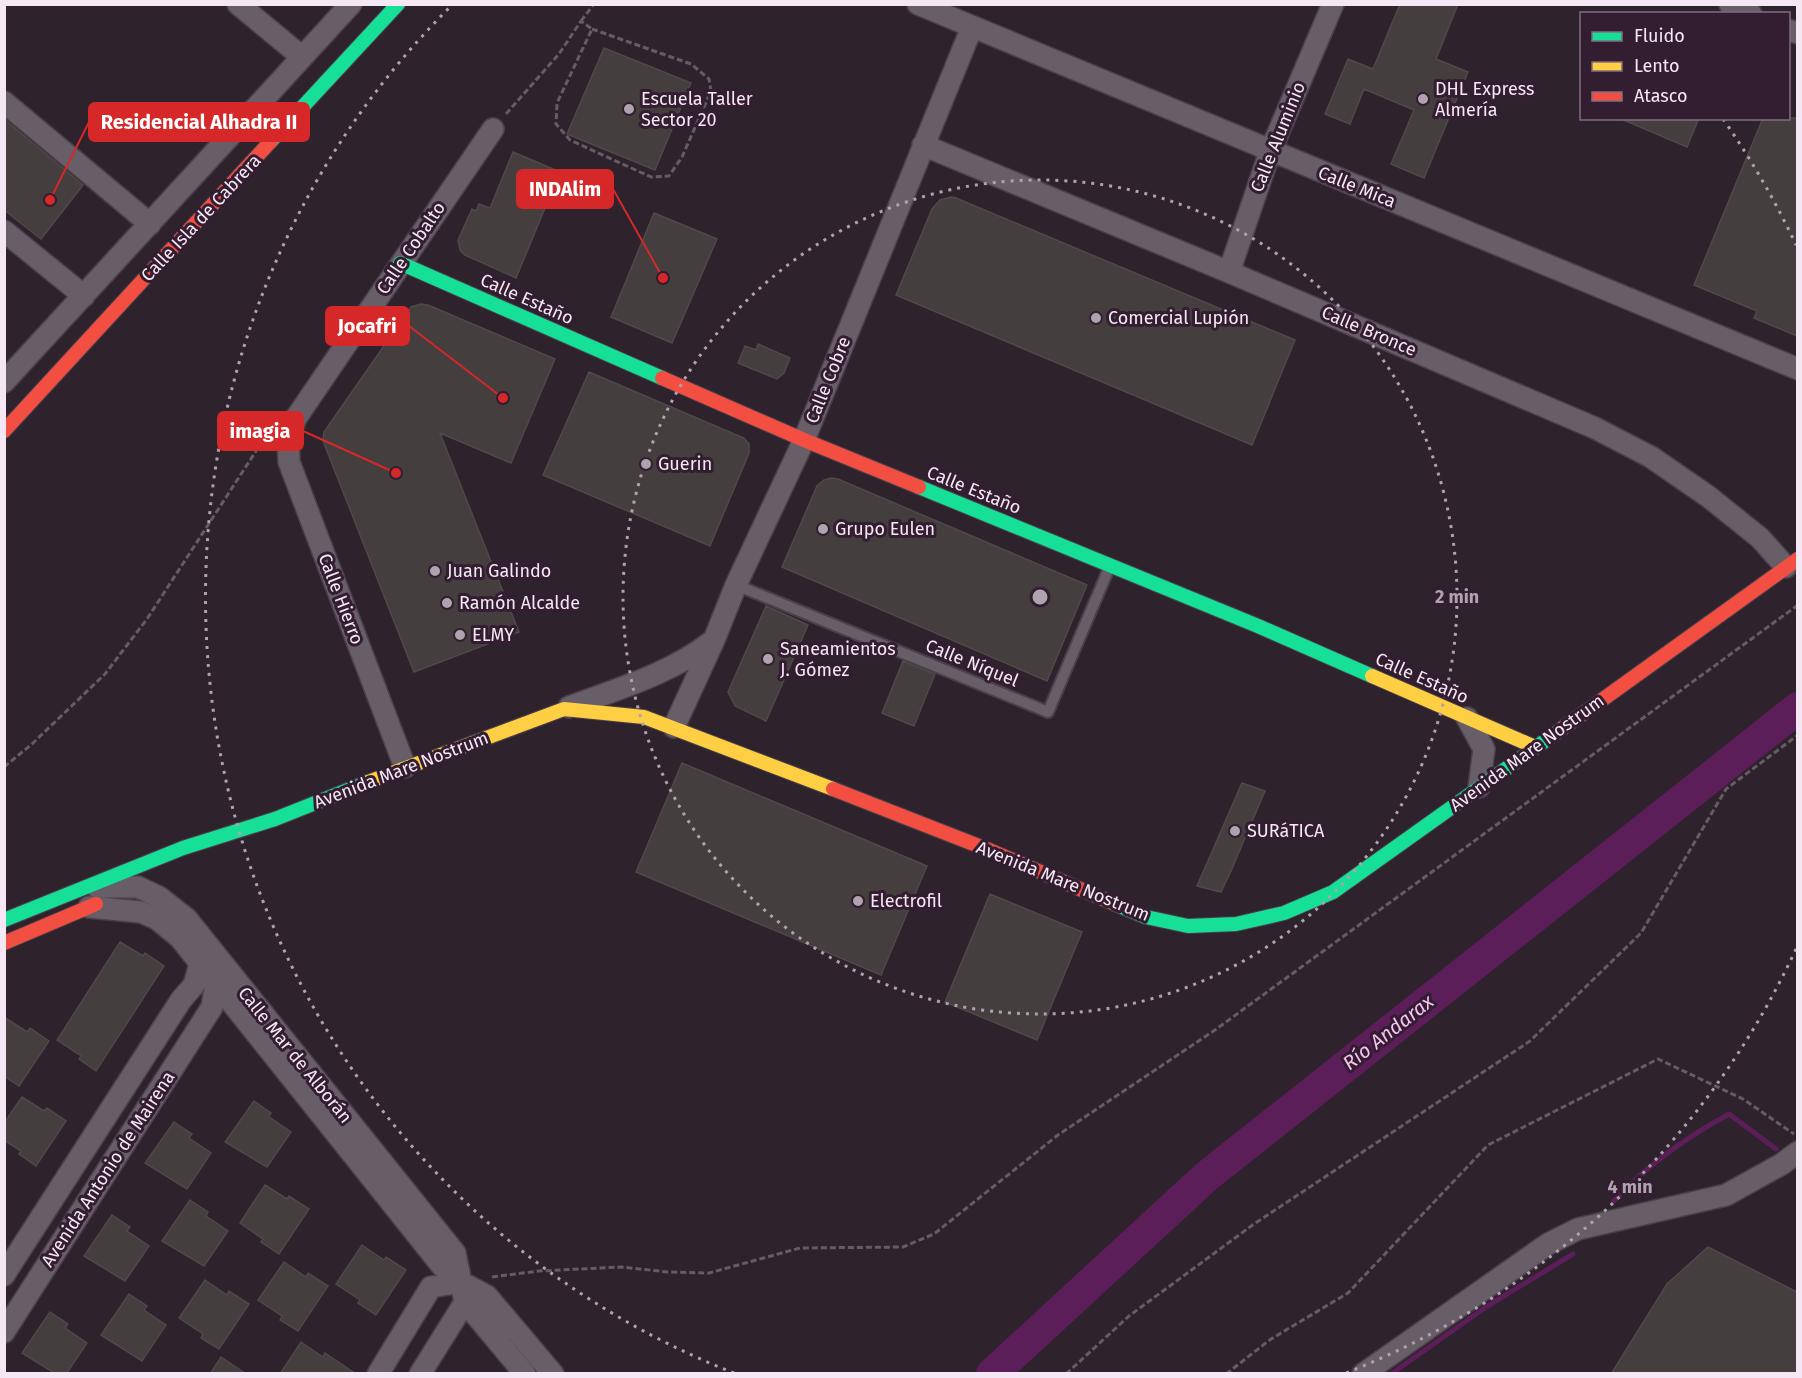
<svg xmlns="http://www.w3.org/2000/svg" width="1802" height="1378" font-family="'Fira Sans',sans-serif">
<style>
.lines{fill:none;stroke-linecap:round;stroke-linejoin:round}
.stream{stroke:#5c1e59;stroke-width:5}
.river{stroke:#5c1e59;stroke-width:32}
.building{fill:#443e3e;stroke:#4f4949;stroke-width:1.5}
.lane-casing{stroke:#4b404a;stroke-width:14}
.street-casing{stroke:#4b404a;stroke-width:24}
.fast-casing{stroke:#4b404a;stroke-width:16}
.slow-casing{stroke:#4b404a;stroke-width:16}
.jam-casing{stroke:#4b404a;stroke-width:16}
.path{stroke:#655c64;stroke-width:3;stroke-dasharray:6 3;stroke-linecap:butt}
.lane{stroke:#685e68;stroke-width:10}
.street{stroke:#685e68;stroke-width:21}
.fast{stroke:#16e098;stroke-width:14}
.slow{stroke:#ffcf43;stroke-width:14}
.jam{stroke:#f24e42;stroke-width:14}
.ring{fill:none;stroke:#b0a2ae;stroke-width:3;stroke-dasharray:3 6}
.poi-dot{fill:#b0a2ae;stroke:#331d31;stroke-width:2}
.labels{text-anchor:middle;stroke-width:6;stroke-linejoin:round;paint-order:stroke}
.poi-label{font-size:18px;fill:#f6e7f4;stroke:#331d31;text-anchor:start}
.street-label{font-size:18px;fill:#f6e7f4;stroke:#331d31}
.water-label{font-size:20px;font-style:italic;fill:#f9c0f3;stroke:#331d31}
.centre{fill:#b0a2ae;stroke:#331d31;stroke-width:3}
.ring-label{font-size:18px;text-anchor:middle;font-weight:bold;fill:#b0a2ae;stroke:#331d31;stroke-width:6;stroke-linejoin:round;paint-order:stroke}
.leader{fill:none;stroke:#d62828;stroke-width:2}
.callout-dot{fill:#d62828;stroke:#331d31;stroke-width:2}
.callout{fill:#d62828;stroke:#d62828;stroke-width:2}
.callout-label{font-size:20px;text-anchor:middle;font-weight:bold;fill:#fff}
</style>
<rect width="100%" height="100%" fill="#2e222d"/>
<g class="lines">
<path class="stream" d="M1614,1201C1646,1166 1687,1137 1729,1114L1776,1149
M1391,1374L1486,1307L1573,1254"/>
<path class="river" d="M992,1374L1207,1176L1798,708"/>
</g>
<path class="building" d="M1400,4H1458L1436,59L1468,72L1424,178L1391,164L1414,110L1364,89L1350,124L1325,114L1348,59L1373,69Z
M604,48L691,83L655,170L567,134Z
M1619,118H1699L1687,147Z
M1763,118H1797V336L1754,318L1757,311L1694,285Z
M4,119L83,185L41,239L4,210Z
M513,152L560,172L516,278L465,255L460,250L458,240L472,209L476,211L479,204L490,208Z
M951,197L956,198L1295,340L1252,445L896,295L932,209L940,200Z
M654,213L717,239L672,343L611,317Z
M421,304L428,305L555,359L511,463L440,433L519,632L414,672L323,441L324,432L411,307Z
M758,344L790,358L784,373L777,379L738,363L745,346L756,350Z
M589,372L744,438L749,444V453L710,546L543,475Z
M831,478L838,479L1087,585L1047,681L782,567L817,486L824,480Z
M766,606L808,625L766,721L735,706L728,692Z
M903,661L935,674L914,726L882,713Z
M682,763L927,866L881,975L636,872Z
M1242,783L1265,791L1231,871L1221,892L1197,886Z
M990,894L1082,932L1037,1040L945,1002Z
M120,942L143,956L145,953L164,966L96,1071L79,1059L81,1056L57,1040Z
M4,1017L27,1032L30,1028L49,1041L19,1086L4,1076Z
M22,1097L44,1111L47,1108L66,1121L36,1166L19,1154L21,1151L4,1140V1123Z
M254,1101L271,1113L269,1117L291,1132L267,1167L225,1142Z
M174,1122L192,1134L189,1138L211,1153L187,1189L145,1163Z
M265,1185L287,1199L289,1196L309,1209L279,1254L261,1242L263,1239L240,1223Z
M190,1200L208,1212L206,1216L228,1231L204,1266L162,1241Z
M112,1215L130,1227L127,1231L149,1246L125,1281L84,1256Z
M362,1245L384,1260L386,1257L406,1270L376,1315L358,1303L360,1300L336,1284Z
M1708,1247L1797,1292V1374H1611L1667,1284Z
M284,1262L306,1277L308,1273L328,1286L298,1331L280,1320L282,1316L258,1300Z
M205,1280L227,1295L229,1291L249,1304L219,1349L201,1338L203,1334L179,1318Z
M129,1294L147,1306L144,1310L166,1325L142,1361L101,1335Z
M50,1312L68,1324L65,1328L87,1343L66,1374H56L22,1353Z
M301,1342L323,1357L325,1353L356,1374H280Z
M221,1357L246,1374H210Z"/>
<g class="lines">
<g class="lane-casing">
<path id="lane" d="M736,585L1048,712L1110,566"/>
</g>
<g class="street-casing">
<path id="street" d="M238,4L302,57
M918,4L1798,369
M1730,4L1751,14
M1788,30L1798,33
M4,102L150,224
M923,145L1229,272L1595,428L1651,457L1709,497L1760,538L1786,567
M4,231L84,296
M1229,272L1270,152L1333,4
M4,382L351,4
M569,707C617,689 670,674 711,642
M1467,718L1484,749L1479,787
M674,727L714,640L736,585L804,440L972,27
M405,767L289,462L288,439L296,418L493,129
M97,887H138L159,897L187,919L455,1253L465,1302L525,1374
M89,907L141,912L157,919L180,938L442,1266L461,1282L487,1296L553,1374
M4,1275L181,1000L194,985L200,964
M4,1332L212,1007L216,983
M378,1374L431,1287L461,1282
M420,1374L465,1302
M1363,1374L1548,1244L1578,1229L1726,1195L1782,1164L1798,1152"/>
</g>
<g class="fast-casing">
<path id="fast" d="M271,141L398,4
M400,263L662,378
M919,487L1258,626L1372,676
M1115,904L1146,917L1188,926L1236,924L1284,913L1333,892L1563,728
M4,920L183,848L275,819L368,782"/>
</g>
<g class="slow-casing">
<path id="slow" d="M1372,676L1535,747
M368,782L564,709L644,717L833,789"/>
</g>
<g class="jam-casing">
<path id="jam" d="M662,378L804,440L919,487
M4,431L271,141
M1563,728L1798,559
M833,789L989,850L1115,904
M4,943L96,904"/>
</g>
<path class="path" d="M581,21L594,4
M592,29L691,64L709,79L711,91L682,157L669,176L651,177L570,140L556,124L557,103Z
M506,114L559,54L581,21L592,29
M4,767L32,744L105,674L147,619L269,431
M492,1277L539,1271L621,1267L668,1272L709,1273L800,1248L903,1247L934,1234L1058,1135L1215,1030L1798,605
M1066,1374L1129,1316L1254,1224L1530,1041L1641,933L1726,789L1798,735
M1226,1374L1271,1339L1348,1293L1488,1145L1658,1059L1743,1099L1794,1134"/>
<use href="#lane" class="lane"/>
<use href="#street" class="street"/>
<use href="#fast" class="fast"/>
<use href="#slow" class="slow"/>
<use href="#jam" class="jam"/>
</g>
<g class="ring">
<circle cx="1040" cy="597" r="417"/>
<path d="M1796 949A834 834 0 0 1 1346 1373M734 1373A834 834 0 0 1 450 7M1723 119A834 834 0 0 1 1796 245"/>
</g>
<g class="poi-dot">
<circle cx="1423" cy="99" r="6"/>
<circle cx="629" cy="109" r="6"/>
<circle cx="1096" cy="318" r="6"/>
<circle cx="646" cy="464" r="6"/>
<circle cx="823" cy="529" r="6"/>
<circle cx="435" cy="571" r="6"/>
<circle cx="447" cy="603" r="6"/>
<circle cx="460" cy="635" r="6"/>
<circle cx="768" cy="659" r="6"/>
<circle cx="1235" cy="831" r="6"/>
<circle cx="858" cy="901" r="6"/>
</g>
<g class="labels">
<g class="poi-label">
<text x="1435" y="95">DHL Express<tspan x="1435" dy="21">Almería</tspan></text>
<text x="641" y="105">Escuela Taller<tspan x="641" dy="21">Sector 20</tspan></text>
<text x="1108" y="324">Comercial Lupión</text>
<text x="658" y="470">Guerin</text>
<text x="835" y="535">Grupo Eulen</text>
<text x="447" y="577">Juan Galindo</text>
<text x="459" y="609">Ramón Alcalde</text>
<text x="472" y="641">ELMY</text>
<text x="780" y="655">Saneamientos<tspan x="780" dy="21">J. Gómez</tspan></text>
<text x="1247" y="837">SURáTICA</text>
<text x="870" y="907">Electrofil</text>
</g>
<g class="street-label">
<text transform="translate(1278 137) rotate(-68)" y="6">Calle Aluminio</text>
<text transform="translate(1357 187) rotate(22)" y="6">Calle Mica</text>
<text transform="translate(201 218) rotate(-47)" y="6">Calle Isla de Cabrera</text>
<text transform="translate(411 248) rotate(-56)" y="6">Calle Cobalto</text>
<text transform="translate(527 299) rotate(24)" y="6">Calle Estaño</text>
<text transform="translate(1369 331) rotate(23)" y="6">Calle Bronce</text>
<text transform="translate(828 380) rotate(-68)" y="6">Calle Cobre</text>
<text transform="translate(974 490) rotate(22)" y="6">Calle Estaño</text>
<text transform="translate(341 599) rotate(69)" y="6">Calle Hierro</text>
<text transform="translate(972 663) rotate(22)" y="6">Calle Níquel</text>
<text transform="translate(1422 678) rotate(24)" y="6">Calle Estaño</text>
<text transform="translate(1527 753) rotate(-36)" y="6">Avenida Mare Nostrum</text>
<text transform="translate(401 770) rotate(-21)" y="6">Avenida Mare Nostrum</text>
<text transform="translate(1063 881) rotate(22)" y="6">Avenida Mare Nostrum</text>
<text transform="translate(295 1055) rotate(51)" y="6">Calle Mar de Alborán</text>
<text transform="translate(108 1169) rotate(-57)" y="6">Avenida Antonio de Mairena</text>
</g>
<g class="water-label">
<text transform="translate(1388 1032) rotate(-38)" y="7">Río Andarax</text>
</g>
</g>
<circle cx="1040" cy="597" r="9" class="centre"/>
<g class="ring-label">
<text x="1457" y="603">2 min</text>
<text x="1630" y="1193">4 min</text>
</g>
<path class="leader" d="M50 200L89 122M663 278L613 189M503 398L409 326M396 473L303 431"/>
<g class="callout-dot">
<circle cx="50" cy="200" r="6"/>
<circle cx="663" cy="278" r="6"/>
<circle cx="503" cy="398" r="6"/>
<circle cx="396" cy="473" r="6"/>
</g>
<g class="callout">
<rect x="89" y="103" width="220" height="38" rx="6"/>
<rect x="517" y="170" width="96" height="38" rx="6"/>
<rect x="326" y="307" width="83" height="38" rx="6"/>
<rect x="218" y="412" width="85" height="38" rx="6"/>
</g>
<g class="callout-label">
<text x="199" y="129">Residencial Alhadra II</text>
<text x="565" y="196">INDAlim</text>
<text x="367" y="333">Jocafri</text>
<text x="260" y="438">imagia</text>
</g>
<rect width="1802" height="1378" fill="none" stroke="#f6e7f4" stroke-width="12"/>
<rect x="1580" y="12" width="210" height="108" fill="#331d31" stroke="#816e7f" stroke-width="1.5"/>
<rect x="1592" y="32" width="30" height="9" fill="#16e098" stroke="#816e7f" stroke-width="1.5"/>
<text x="1634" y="42" font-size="18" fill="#f6e7f4">Fluido</text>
<rect x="1592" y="62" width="30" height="9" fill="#ffcf43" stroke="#816e7f" stroke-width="1.5"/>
<text x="1634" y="72" font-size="18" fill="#f6e7f4">Lento</text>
<rect x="1592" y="92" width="30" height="9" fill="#f24e42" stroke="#816e7f" stroke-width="1.5"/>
<text x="1634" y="102" font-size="18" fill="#f6e7f4">Atasco</text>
</svg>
